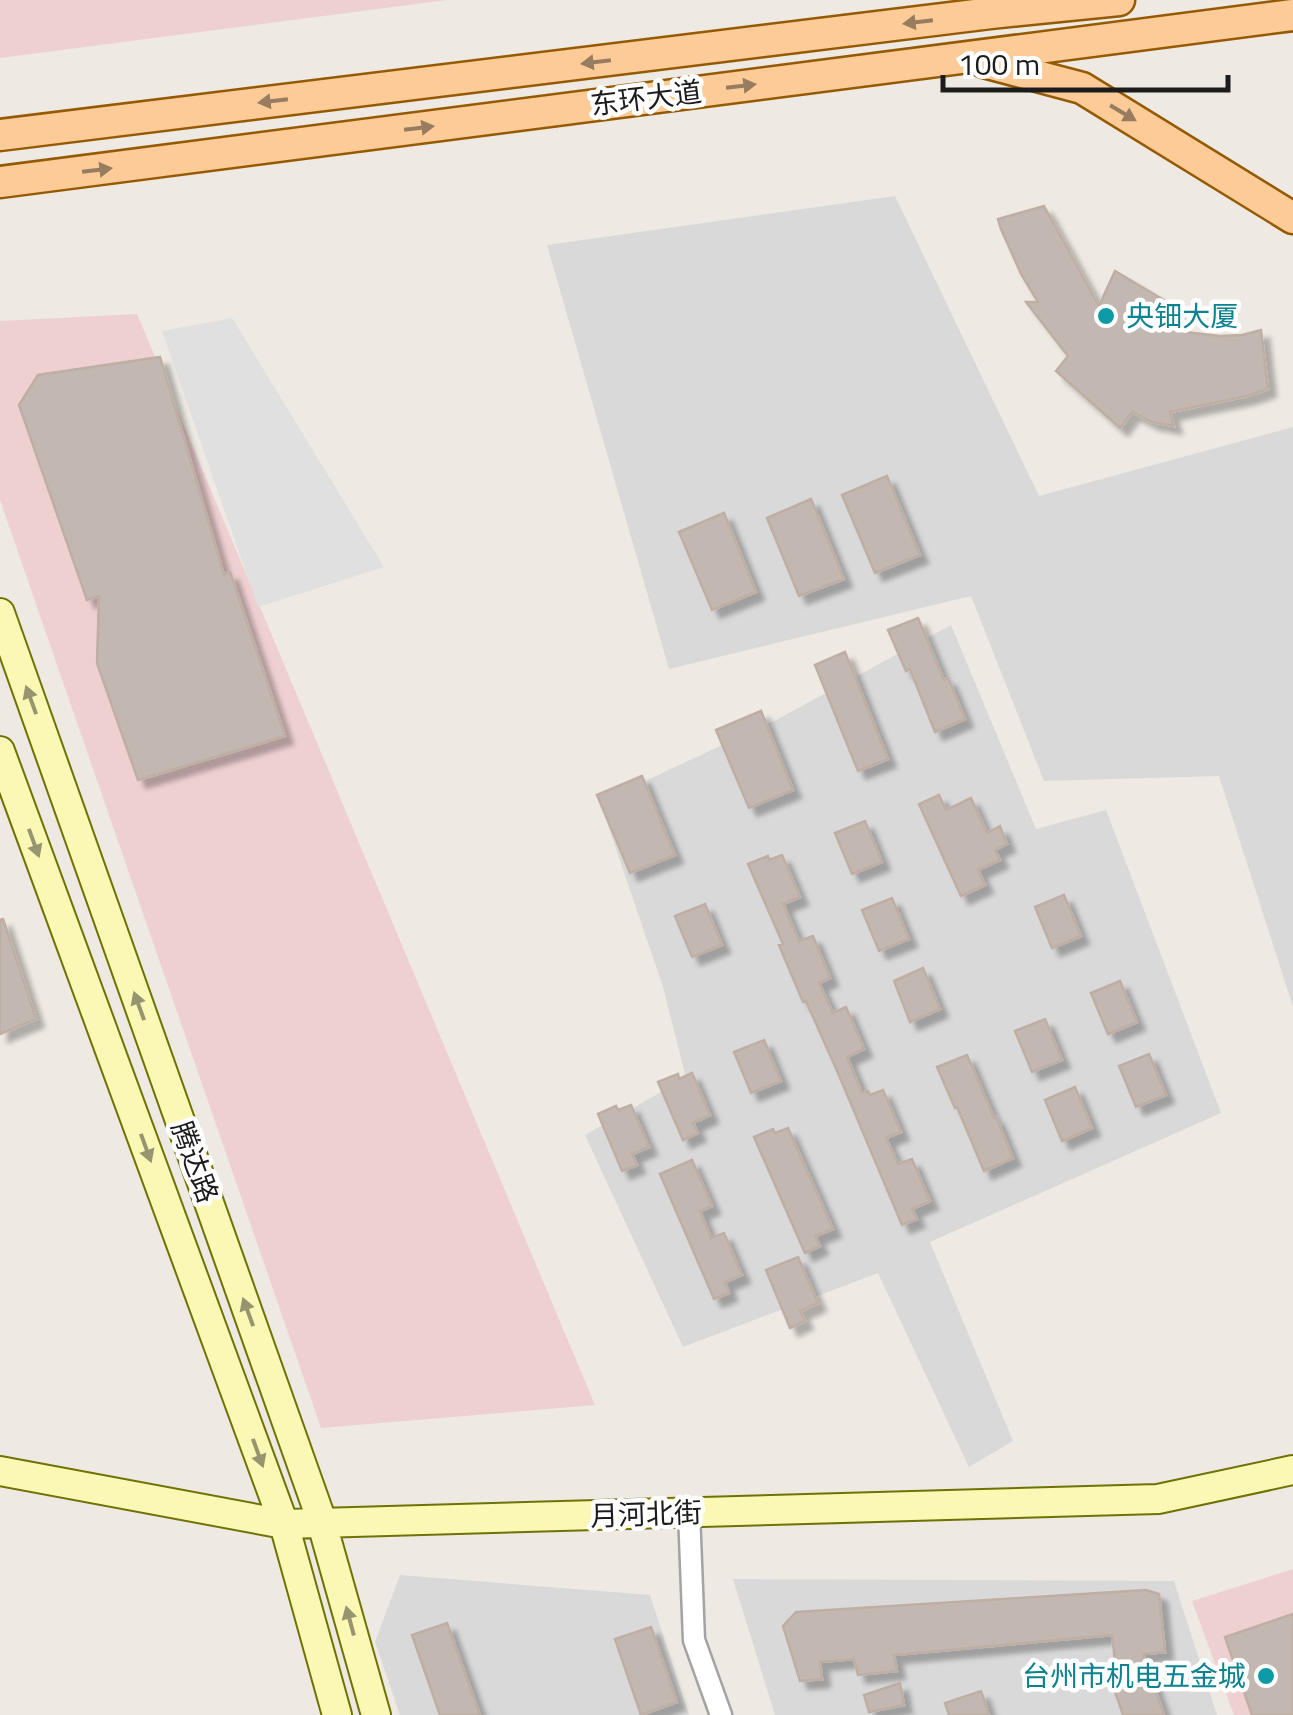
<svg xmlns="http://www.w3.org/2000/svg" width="1293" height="1715" font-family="'Titillium Web','Noto Sans SC',sans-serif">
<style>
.residential{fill:#dad9d9}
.commercial{fill:#efd0d1}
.parking{fill:#e0e0e0}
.building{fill:#c2b8b1;stroke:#bfaea4;stroke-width:2.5;filter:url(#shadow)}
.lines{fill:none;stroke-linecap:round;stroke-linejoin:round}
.street-casing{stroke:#a3a3a3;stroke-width:25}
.secondary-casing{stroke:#6e7304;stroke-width:32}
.primary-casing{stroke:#955a00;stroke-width:35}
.street{stroke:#fff;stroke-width:20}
.secondary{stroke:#faf8b4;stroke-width:28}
.primary{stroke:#fccb98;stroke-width:30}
.oneway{fill:#977c60}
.oneway2{fill:#969570}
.culture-dot{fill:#0f9aa8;stroke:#fff;stroke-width:4}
.labels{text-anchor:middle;stroke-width:9;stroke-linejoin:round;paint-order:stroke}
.street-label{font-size:28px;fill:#1c1c1c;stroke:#fff}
.culture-label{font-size:28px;fill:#0d838f;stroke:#fff;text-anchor:start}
</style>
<defs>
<filter id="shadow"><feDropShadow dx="8" dy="8" stdDeviation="2.5" flood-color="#0004"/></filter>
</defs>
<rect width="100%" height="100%" fill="#eee9e2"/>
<path class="residential" d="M895,196L1039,496L1293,427V1007L1219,776L1044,781L971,596L669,669L547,245Z
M951,625L1036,829L1106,810L1221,1113L930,1242L1013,1441L969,1467L878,1273L683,1347L585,1135L686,1078L663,987L600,802L778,719Z
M400,1575L650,1595L689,1715H400L375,1642Z
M733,1579L1174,1581L1217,1715H775Z"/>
<path class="commercial" d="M0,0H447L0,58Z
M137,314L595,1405L321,1428L0,500V321Z
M1293,1569V1715H1234L1192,1601Z"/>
<path class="parking" d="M232,318L384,567L258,607L162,331Z"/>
<path class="building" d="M1044,206L1099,306L1115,271L1177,308L1174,324L1185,332L1220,336L1242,335L1261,330L1268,389L1247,396L1170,412L1174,426L1152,422L1132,412L1120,428L1056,371L1068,356L1026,302H1038L1021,274L1001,229L998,219Z
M160,357L224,575L230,572L285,736L138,780L97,663L99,596L87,600L19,405L38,375Z
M887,476L920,555L875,573L842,495Z
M811,499L844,579L799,596L767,518Z
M724,513L756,592L712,610L679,532Z
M918,618L944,680L948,678L965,719L935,732L910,669L906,671L888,630Z
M845,652L888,759L858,771L815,665Z
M761,711L793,790L749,808L716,730Z
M642,776L675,855L630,873L597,795Z
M939,795L946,810L971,798L987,833L1000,826L1007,844L995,850L1000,860L978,870L985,885L961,896L919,804Z
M865,821L882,862L852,874L835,833Z
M782,855L800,897L783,904L799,941L813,936L830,978L819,983L833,1013L846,1007L864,1049L847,1057L862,1093L868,1091L870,1095L883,1090L901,1132L886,1138L898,1164L912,1159L930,1201L912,1209L917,1219L902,1225L838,1073L806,1001L803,1002L779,945L783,944L748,864L768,856L769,860Z
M1064,895L1081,936L1052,948L1035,907Z
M892,898L909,939L879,951L862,910Z
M705,904L722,945L692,957L675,916Z
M3,919L36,1019L0,1034V920Z
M923,968L940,1009L910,1022L894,981Z
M1120,981L1137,1022L1108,1034L1091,993Z
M1045,1019L1062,1060L1032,1072L1015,1031Z
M764,1040L781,1081L751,1093L734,1052Z
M1149,1054L1166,1095L1136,1107L1119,1066Z
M967,1055L994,1118L996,1117L1013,1158L984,1171L957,1107L955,1108L937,1067Z
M692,1073L710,1115L693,1123L698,1133L683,1140L658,1082L678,1074L679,1079Z
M1075,1087L1092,1128L1062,1141L1045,1100Z
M631,1105L649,1147L632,1154L637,1165L622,1171L598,1114L616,1106L618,1110Z
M788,1128L833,1229L815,1236L820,1246L805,1253L754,1137L773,1129L775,1133Z
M692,1160L712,1206L700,1211L711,1238L724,1233L742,1275L725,1282L729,1293L714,1299L660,1174Z
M798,1257L818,1303L800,1311L805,1321L790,1328L766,1270Z
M1146,1590L1159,1594L1165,1652L1143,1654L1164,1715H1123L1108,1671L1116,1669L1112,1635L894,1655L897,1671L858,1675L854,1659L820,1662L822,1679L800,1681L783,1626L796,1612Z
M1293,1614V1715H1252L1225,1637Z
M447,1623L480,1715H440L412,1635Z
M651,1627L677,1702L641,1715L615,1639Z
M900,1683L904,1705L869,1712L864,1695Z
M981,1691L989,1715H949L945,1703Z"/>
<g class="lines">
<g class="street-casing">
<path id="street" d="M689,1512L694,1640L721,1715"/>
</g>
<g class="secondary-casing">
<path id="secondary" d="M0,613L319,1513L376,1715
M0,751L284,1524L337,1715
M0,1471L284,1524L1158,1499L1293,1470"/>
</g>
<g class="primary-casing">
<path id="primary" d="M984,62L1082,88L1293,218
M0,135L991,13L1119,0
M0,182L1293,15"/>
</g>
<use href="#street" class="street"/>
<use href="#secondary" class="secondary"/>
<use href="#primary" class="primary"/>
</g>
<defs><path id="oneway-solid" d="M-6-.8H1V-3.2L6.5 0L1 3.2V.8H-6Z" transform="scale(2.5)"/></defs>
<g class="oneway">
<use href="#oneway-solid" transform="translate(918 22) rotate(173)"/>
<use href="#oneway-solid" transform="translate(596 62) rotate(173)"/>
<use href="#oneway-solid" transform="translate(741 86) rotate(-7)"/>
<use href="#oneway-solid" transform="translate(273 101) rotate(173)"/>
<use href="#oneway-solid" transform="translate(1123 113) rotate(31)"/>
<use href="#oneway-solid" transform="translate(419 128) rotate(-7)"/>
<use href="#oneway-solid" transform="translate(97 170) rotate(-7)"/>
</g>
<g class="oneway2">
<use href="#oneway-solid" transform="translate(31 700) rotate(-110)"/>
<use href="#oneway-solid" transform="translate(34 843) rotate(70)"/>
<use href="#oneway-solid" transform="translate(139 1006) rotate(-110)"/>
<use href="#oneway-solid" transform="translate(146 1148) rotate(70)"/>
<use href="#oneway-solid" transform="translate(248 1312) rotate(-110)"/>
<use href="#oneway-solid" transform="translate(258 1453) rotate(70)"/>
<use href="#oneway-solid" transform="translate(350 1621) rotate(-105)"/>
</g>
<g class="culture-dot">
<circle cx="1106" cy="316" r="10"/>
<circle cx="1266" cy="1676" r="10"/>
</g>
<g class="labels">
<g class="street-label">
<text transform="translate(646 98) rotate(-7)" y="10">东环大道</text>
<text transform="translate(195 1162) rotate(70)" y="10">腾达路</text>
<text transform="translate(646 1514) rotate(-2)" y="10">月河北街</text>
</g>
<g class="culture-label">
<text x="1126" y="326">央钿大厦</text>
<text x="1246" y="1686" text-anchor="end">台州市机电五金城</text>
</g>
</g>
<path d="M943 75v15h285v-15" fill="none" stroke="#1c1c1c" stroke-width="5"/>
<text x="958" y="75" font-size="30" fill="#1c1c1c" stroke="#ffffff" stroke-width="8" paint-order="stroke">100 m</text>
</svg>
